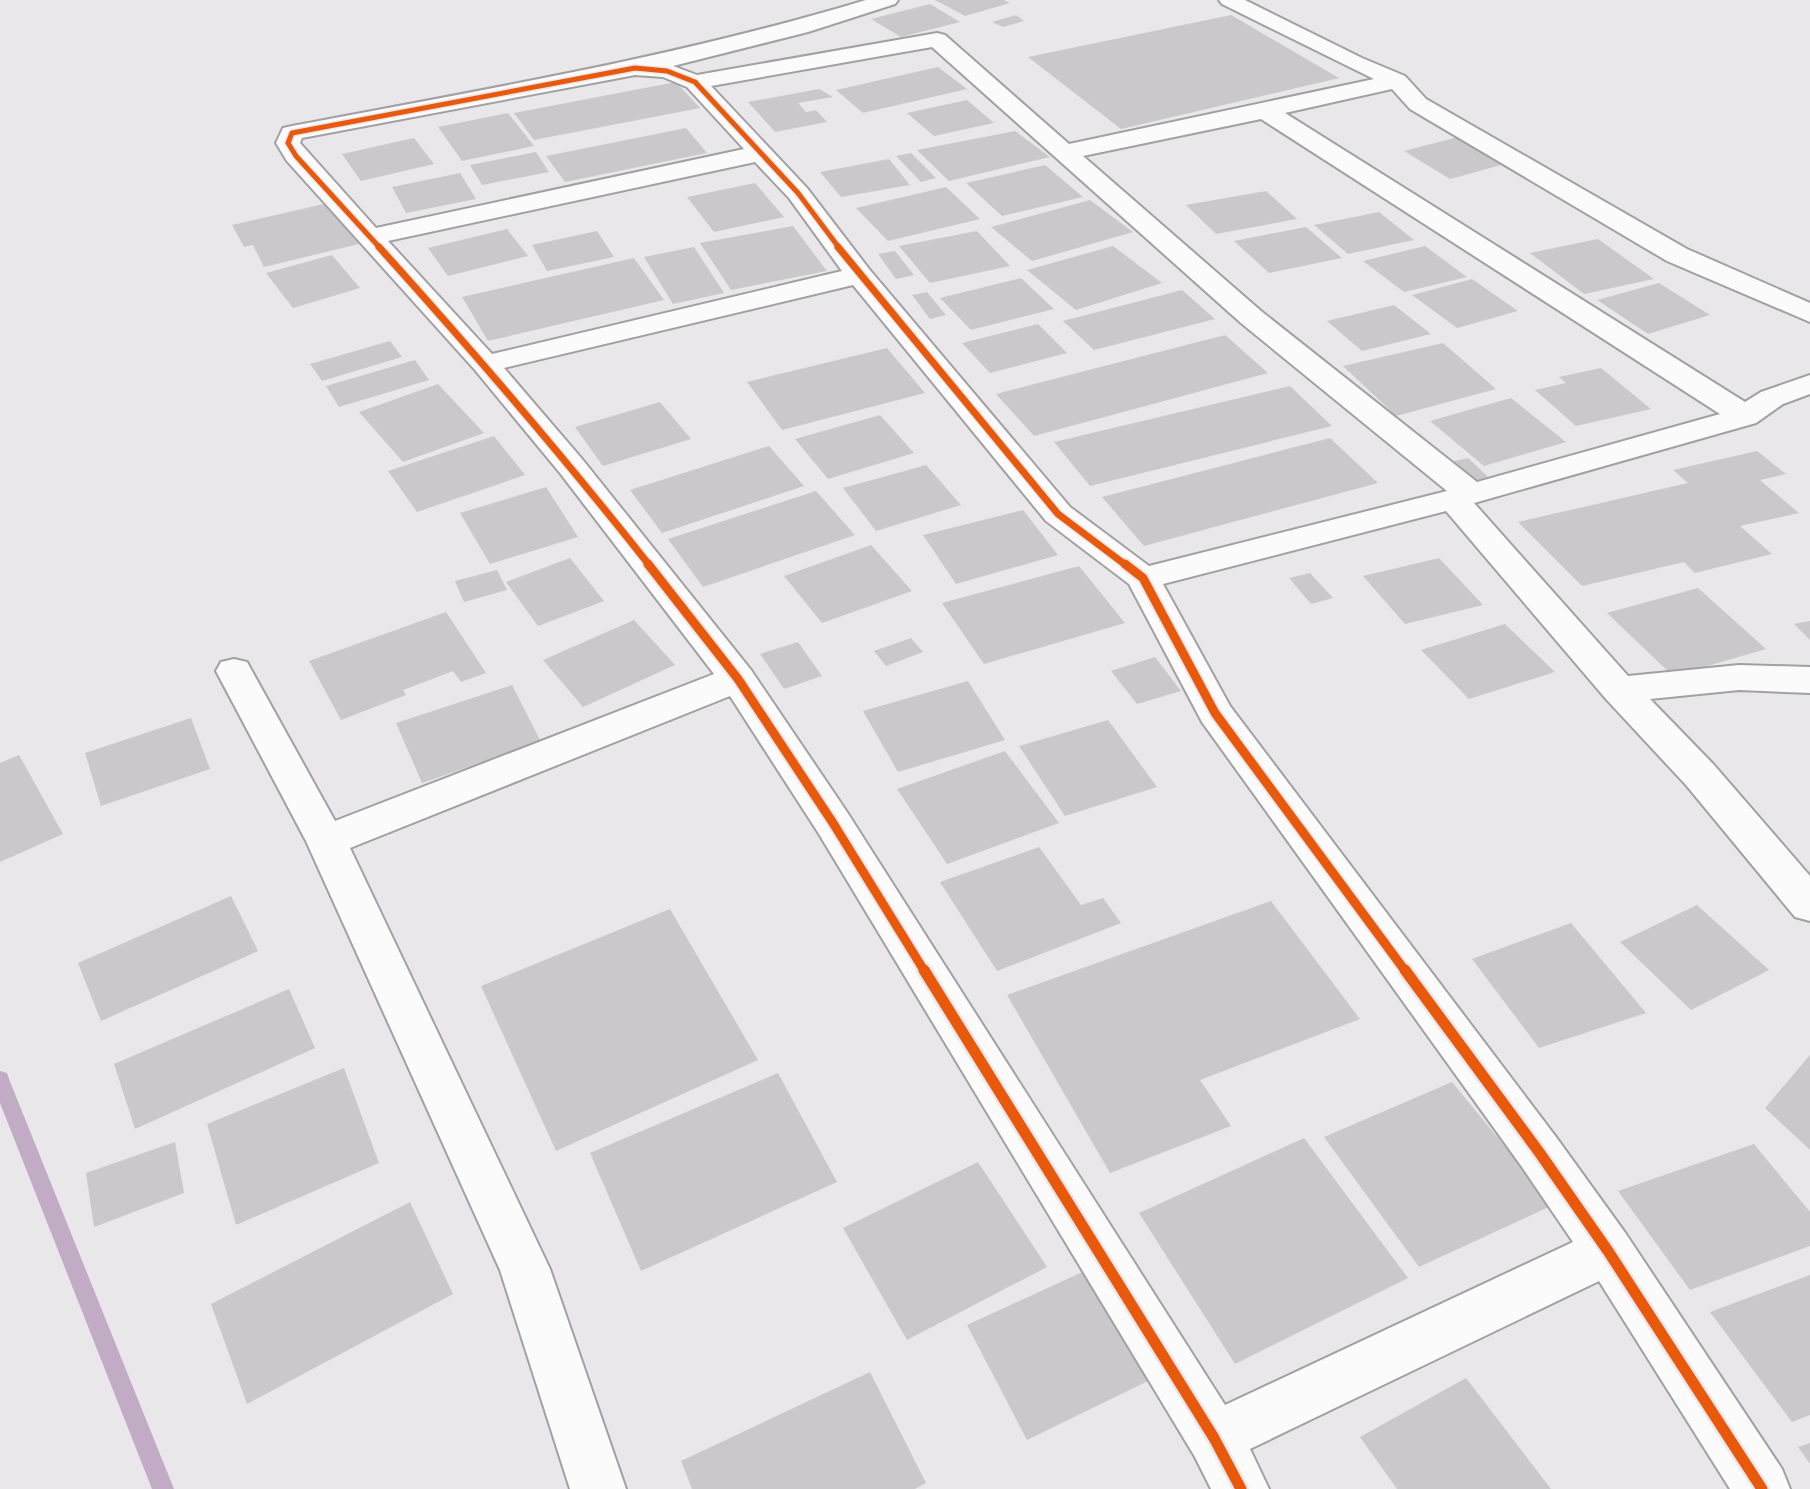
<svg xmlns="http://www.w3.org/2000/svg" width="1810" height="1489" font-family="Mulish,sans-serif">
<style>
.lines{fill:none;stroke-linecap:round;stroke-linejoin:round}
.stream{fill:#c2acc5;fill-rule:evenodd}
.building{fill:#cbc8cb}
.minor-casing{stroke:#a1a0a2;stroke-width:4}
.minor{fill:#fcfbfc;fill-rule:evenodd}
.cycleway-far3-casing{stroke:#ebe6ec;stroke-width:8}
.cycleway-far2-casing{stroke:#ebe6ec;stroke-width:10}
.cycleway-far1-casing{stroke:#ebe6ec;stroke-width:13}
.cycleway-casing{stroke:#ebe6ec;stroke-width:16}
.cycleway-far3{stroke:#e8590c;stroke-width:5}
.cycleway-far2{stroke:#e8590c;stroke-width:7}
.cycleway-far1{stroke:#e8590c;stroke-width:9}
.cycleway{stroke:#e8590c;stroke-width:11}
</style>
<rect width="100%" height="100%" fill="#eae7eb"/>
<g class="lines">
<path class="stream" d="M0,1071L7,1073L9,1079L174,1489H152L0,1103Z"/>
</g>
<path class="building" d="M935,0H1004L1010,3L965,16Z
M930,4L960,22L901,37L871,19Z
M1016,15L1024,21L1003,27L992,22Z
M1231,15L1339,78L1121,129L1028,57Z
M938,67L967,89L863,113L836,90Z
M676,82L700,108L534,140L514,113Z
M819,89L833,97L798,103L806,112L816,110L827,122L775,132L748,102Z
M967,100L994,123L934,136L907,113Z
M508,113L534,146L462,161L438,127Z
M686,128L707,153L565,182L546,156Z
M1015,131L1050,157L949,181L917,150Z
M1458,137L1505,164L1450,179L1404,151Z
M414,138L434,164L361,181L342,154Z
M536,152L549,172L482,185L470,165Z
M911,153L936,178L921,182L896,156Z
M889,159L910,185L841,197L820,172Z
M1045,165L1083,197L1002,216L966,183Z
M460,173L476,199L406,213L392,187Z
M755,183L784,217L714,232L687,197Z
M946,187L980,219L888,241L856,208Z
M1266,191L1297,219L1216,234L1186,205Z
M1090,200L1133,232L1032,261L991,227Z
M328,203L359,244L264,267L253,245L244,247L232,225Z
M1379,212L1414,240L1348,254L1314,225Z
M793,226L827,271L731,290L700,243Z
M1306,227L1342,258L1269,273L1234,241Z
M507,229L528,256L448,276L428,248Z
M597,231L614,257L547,271L532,245Z
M977,231L1010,266L930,283L899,246Z
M1598,239L1654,279L1584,294L1530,253Z
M1113,246L1162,283L1076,310L1027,270Z
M1425,246L1467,277L1404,292L1363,261Z
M694,247L724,293L673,304L644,257Z
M895,251L914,275L896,279L878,254Z
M332,255L360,288L293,308L266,273Z
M634,258L664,300L488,341L462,297Z
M1021,278L1054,309L971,330L940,298Z
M1472,279L1518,311L1457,328L1412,295Z
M1659,283L1710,315L1648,334L1597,300Z
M1182,290L1215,319L1094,350L1063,321Z
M927,292L946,315L930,319L912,295Z
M1394,305L1431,334L1362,351L1327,321Z
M1038,324L1067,353L990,373L962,343Z
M1225,335L1268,373L1034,436L996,394Z
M390,341L402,357L322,381L310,364Z
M1443,343L1496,389L1396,416L1343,366Z
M887,348L925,393L782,430L747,382Z
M415,360L429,380L339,407L326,386Z
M1601,368L1651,409L1576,426L1535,390L1566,383L1559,377Z
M438,384L484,433L403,462L359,412Z
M1290,386L1332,426L1090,486L1054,442Z
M1511,398L1566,442L1484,466L1430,421Z
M660,402L691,439L603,466L575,427Z
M880,415L914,453L828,479L795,439Z
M494,436L525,475L417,512L388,471Z
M1330,438L1378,483L1144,546L1102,497Z
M769,446L804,486L662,533L630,490Z
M1757,451L1786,474L1760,480L1799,513L1740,526L1772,554L1695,573L1684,562L1582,586L1518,522L1688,483L1673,470Z
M1468,458L1488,477L1465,483L1445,463Z
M926,465L961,505L876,531L843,488Z
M546,487L578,537L490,564L460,513Z
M816,491L855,535L703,587L668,539Z
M1023,510L1058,555L956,584L923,535Z
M871,545L912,591L822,623L784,576Z
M570,558L604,601L538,626L506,582Z
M1439,558L1483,605L1405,624L1363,576Z
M1079,566L1125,623L984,664L942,603Z
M497,570L507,590L464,602L455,581Z
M1310,573L1333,598L1311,604L1289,578Z
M1698,588L1766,649L1673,676L1607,613Z
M446,612L486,673L461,682L453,671L403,690L406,695L341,720L309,661Z
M634,620L675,665L583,707L543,660Z
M1810,621V640L1794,624Z
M1505,624L1555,672L1469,699L1421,650Z
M911,638L923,652L886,666L874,651Z
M798,642L822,676L784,689L760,654Z
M1155,657L1181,691L1137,704L1111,671Z
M968,681L1005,740L898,772L863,711Z
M512,685L541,742L422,783L396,723Z
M191,718L210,769L101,806L85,753Z
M1108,720L1157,787L1065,816L1019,746Z
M1005,751L1059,823L947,864L897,789Z
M19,755L63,834L0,862V763Z
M1039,847L1081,905L1103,898L1121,923L997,971L940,882Z
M231,896L258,951L101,1021L78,963Z
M1271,901L1360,1019L1200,1080L1231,1126L1110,1173L1007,995Z
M1697,905L1769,970L1691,1010L1620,942Z
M670,909L758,1060L556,1151L481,986Z
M1571,923L1646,1013L1539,1048L1472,959Z
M289,989L315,1048L135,1129L114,1064Z
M1810,1055V1150L1765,1108Z
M344,1068L379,1163L236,1225L207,1124Z
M778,1073L837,1182L641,1271L590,1153Z
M1452,1082L1553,1205L1419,1267L1324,1137Z
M1304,1138L1408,1278L1235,1364L1139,1213Z
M175,1142L184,1193L94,1227L86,1173Z
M1754,1144L1810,1212V1246L1690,1290L1618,1191Z
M978,1162L1047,1267L907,1340L843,1228Z
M410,1202L453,1294L247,1404L211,1304Z
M1089,1269L1154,1378L1027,1440L967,1325Z
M1810,1275V1415L1792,1422L1710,1312Z
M870,1372L926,1483L915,1489H692L681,1461Z
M1466,1378L1551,1489H1397L1360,1437Z
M1810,1443V1464L1798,1447Z"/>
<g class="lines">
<g class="minor-casing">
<path id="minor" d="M866,0H898L895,4L808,32L673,66L697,75L937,33L945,35L1069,144L1374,79L1222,4L1219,0H1245L1362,58L1405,76L1426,99L1687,249L1810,303V322L1667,261L1410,109L1392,89L1285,113L1745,402L1761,392L1810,375V394L1783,404L1756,423L1474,503L1628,676L1739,665L1810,667V693L1739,690L1650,699L1714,765L1810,876V921L1795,917L1686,785L1606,699L1446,511L1163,584L1230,706L1556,1137L1626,1234L1782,1469L1790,1489H1730L1599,1281L1250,1449L1269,1489H1211L1195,1457L819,834L730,696L350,848L550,1269L626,1489H570L500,1270L306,841L216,671L221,662L234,659L247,662L335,821L714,674L560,473L475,370L287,161L276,143L283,128L292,126C486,89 677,57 866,0ZM932,47L1241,323L1447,491L1149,566L1070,507L869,269L807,188L711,86ZM635,75L663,77L687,87L744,149L376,228L300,143L302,138ZM1261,119L1720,414L1477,482L1261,311L1083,156ZM755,162L789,198L842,271L492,354L388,241ZM853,285L1046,521L1129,584L1202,722L1522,1167L1573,1242L1225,1405L847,812L751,670L582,459L504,368Z"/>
</g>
<use href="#minor" class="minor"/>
<g class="cycleway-far3-casing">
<path id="cycleway-far3" d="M381,249L296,156L288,143L292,133L635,68L667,71L695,82L798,193L840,249"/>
</g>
<g class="cycleway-far2-casing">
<path id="cycleway-far2" d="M379,247C473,351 563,456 650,566
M838,247L1058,514L1127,566"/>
</g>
<g class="cycleway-far1-casing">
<path id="cycleway-far1" d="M648,564L738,679L833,823L925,972
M1125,564L1143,578L1215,713L1406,972"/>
</g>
<g class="cycleway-casing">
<path id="cycleway" d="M924,970L1214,1438L1241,1489
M1405,970L1539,1152L1608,1251L1762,1489"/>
</g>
<use href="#cycleway-far3" class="cycleway-far3"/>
<use href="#cycleway-far2" class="cycleway-far2"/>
<use href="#cycleway-far1" class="cycleway-far1"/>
<use href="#cycleway" class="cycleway"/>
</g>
</svg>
